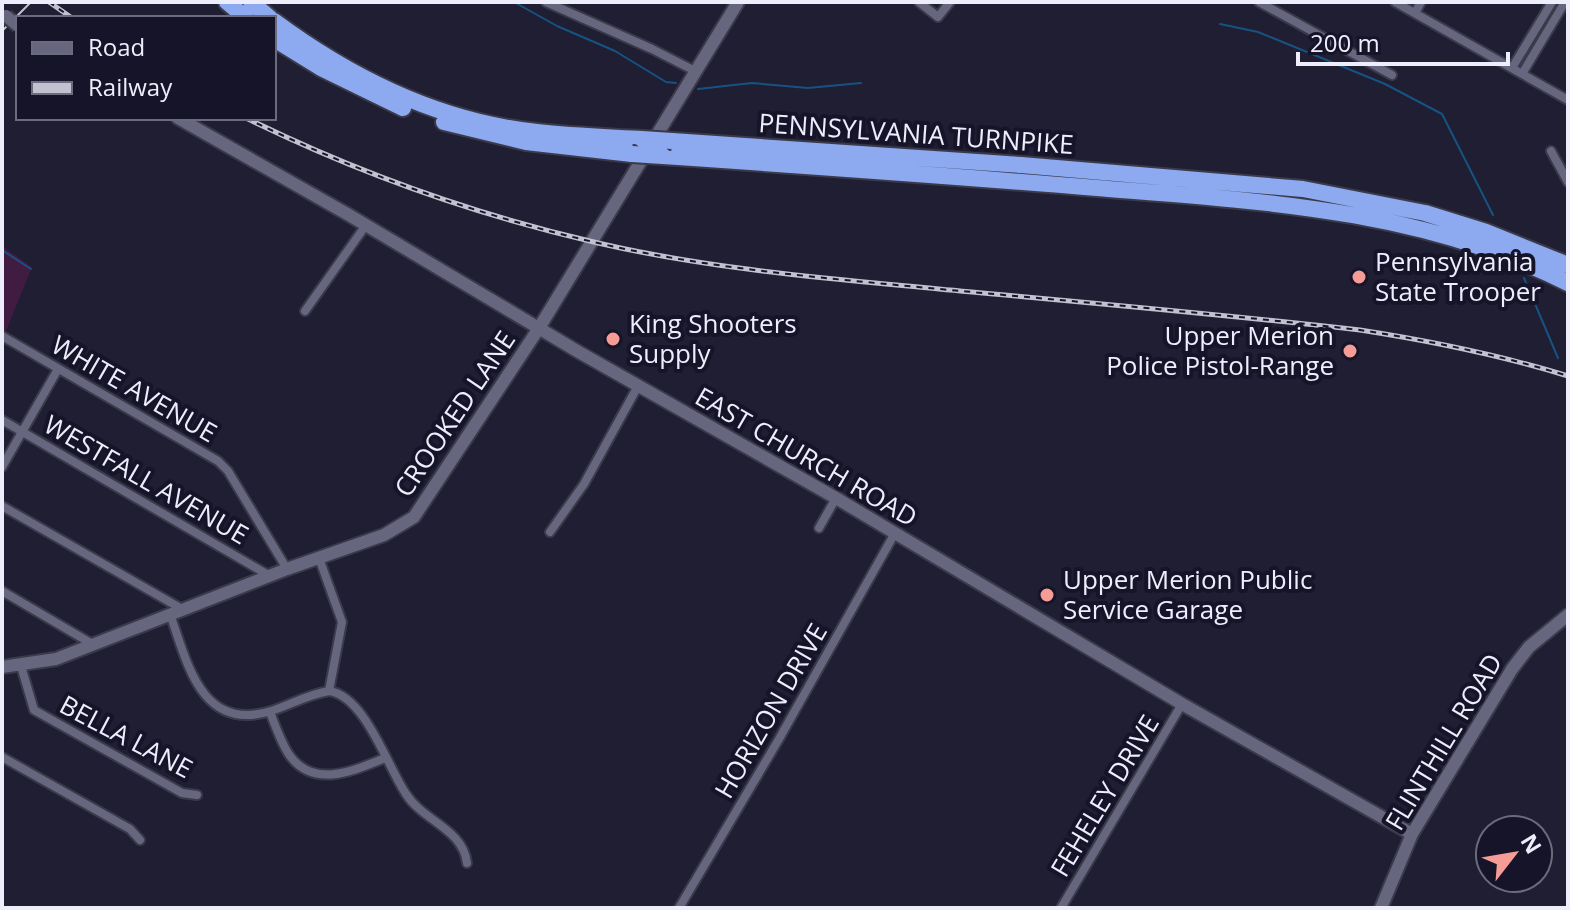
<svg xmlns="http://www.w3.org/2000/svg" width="1570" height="910" font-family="'Open Sans',sans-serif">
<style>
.green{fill:#401b42}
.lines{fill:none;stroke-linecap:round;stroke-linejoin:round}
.stream{stroke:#175382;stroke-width:2}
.street-casing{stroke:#3b3a4b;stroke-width:12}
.secondary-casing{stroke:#3b3a4b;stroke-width:16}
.highway-casing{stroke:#3b3a4b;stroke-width:20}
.street{stroke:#67667f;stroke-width:8}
.secondary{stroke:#67667f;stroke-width:12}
.highway{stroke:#8daaf1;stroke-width:16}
.tram{stroke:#c1c1d0;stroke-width:2}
.rail-casing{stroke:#c1c1d0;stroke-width:5}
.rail{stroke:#161428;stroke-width:2;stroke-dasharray:6;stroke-linecap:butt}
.secondary-bridge-casing{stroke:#3b3a4b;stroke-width:16;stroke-linecap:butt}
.highway-bridge-casing{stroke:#3b3a4b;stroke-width:20;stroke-linecap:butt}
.secondary-bridge{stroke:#67667f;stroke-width:12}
.highway-bridge{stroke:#8daaf1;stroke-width:16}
.poi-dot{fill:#f59c96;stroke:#161428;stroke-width:3}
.labels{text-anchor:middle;stroke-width:8;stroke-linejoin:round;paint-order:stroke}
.street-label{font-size:26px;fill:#ededfb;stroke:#161428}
.poi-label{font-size:26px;fill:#ededfb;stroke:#161428;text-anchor:start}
</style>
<rect width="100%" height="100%" fill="#1f1e32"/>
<path class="green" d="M2,246L32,267L6,331L2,329Z"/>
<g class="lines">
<path class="stream" d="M514,2L557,26L615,51L666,82L676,83
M1220,24L1258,32L1385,84L1442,114L1493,215
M698,89L752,83L808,88L861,83
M2,250L31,269
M1524,278L1558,358"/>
<g class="street-casing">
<path id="street" d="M546,2L652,49L695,71
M919,2L938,17L950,2
M1259,2L1392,75
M1395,2L1568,100
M1415,13L1421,2
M1512,68L1552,2
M1522,74L1565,2
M1551,151L1568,182
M305,311L366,225
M2,336L218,461L228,471L287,569
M2,420L270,576
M2,467L58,369
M2,506L182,609
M819,528L836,498
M550,532L584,484L638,386
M319,558L342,622L329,691
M2,591L94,645
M170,614C187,662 201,733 271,711C290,705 309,694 329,691C365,696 387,766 406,794C423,821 463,829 467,863
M21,666L34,710L182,793L197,795
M270,712C275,725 280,740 288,753C312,790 353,771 385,758
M2,757L130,829L140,840
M679,908L779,739L895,533
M1061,908L1182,704"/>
</g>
<g class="secondary-casing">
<path id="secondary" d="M178,118L349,215L577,351L836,498L1182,704L1412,834
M2,667L56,659L287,569L384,535L414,517L539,328L738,2
M1381,908L1412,834L1512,669L1529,647L1568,615"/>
</g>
<g class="highway-casing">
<path id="highway" d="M227,2L246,18
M251,2L270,18
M274,21C351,78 441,122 537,132C572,136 607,137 642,139
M274,39L321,68L403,108
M444,122L526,142L632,154
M672,141L1021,165L1303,189L1425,213L1486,232L1568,265
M663,156C808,166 953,176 1097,188C1258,201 1421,209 1568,283"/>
</g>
<use href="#street" class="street"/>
<use href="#secondary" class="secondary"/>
<use href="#highway" class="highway"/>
<path class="tram" d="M2,31L31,2"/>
<g class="rail-casing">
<path id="rail" d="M49,2L72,18
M246,118C358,173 476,215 598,243C710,269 825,278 939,289C1080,302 1221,314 1360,330C1431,341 1500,355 1568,376"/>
</g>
<use href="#rail" class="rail"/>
<g class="secondary-bridge-casing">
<path id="secondary-bridge" d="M6,16L18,26"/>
</g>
<g class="highway-bridge-casing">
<path id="highway-bridge" d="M642,139L672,141
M632,154L663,156"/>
</g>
<use href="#secondary-bridge" class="secondary-bridge"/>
<use href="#highway-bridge" class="highway-bridge"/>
</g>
<g class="poi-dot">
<circle cx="1359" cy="277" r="8"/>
<circle cx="613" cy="339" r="8"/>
<circle cx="1350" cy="351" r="8"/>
<circle cx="1047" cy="595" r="8"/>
</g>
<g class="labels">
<g class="street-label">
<text transform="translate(916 134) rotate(4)" y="9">PENNSYLVANIA TURNPIKE</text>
<text transform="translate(134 389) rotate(30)" y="9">WHITE AVENUE</text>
<text transform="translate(455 414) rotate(-56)" y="9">CROOKED LANE</text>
<text transform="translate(806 457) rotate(30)" y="9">EAST CHURCH ROAD</text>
<text transform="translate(146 480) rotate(30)" y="9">WESTFALL AVENUE</text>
<text transform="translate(771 711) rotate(-60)" y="9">HORIZON DRIVE</text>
<text transform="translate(126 737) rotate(28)" y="9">BELLA LANE</text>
<text transform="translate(1444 742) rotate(-59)" y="9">FLINTHILL ROAD</text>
<text transform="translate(1105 796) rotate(-59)" y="9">FEHELEY DRIVE</text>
</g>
<g class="poi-label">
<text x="1375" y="271">Pennsylvania<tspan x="1375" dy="30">State Trooper</tspan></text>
<text x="629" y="333">King Shooters<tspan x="629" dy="30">Supply</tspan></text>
<text x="1334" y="345" text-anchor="end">Upper Merion<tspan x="1334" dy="30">Police Pistol-Range</tspan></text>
<text x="1063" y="589">Upper Merion Public<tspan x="1063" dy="30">Service Garage</tspan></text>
</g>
</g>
<rect width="1570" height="910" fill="none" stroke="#ededfb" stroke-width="8"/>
<rect x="16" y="16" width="260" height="104" fill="#161428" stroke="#6c6b7c" stroke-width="2"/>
<rect x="32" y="42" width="40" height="12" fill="#67667f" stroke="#6c6b7c" stroke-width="2"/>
<text x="88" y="56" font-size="24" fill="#ededfb">Road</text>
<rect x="32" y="82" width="40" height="12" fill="#c1c1d0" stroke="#6c6b7c" stroke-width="2"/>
<text x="88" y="96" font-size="24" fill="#ededfb">Railway</text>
<g transform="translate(1514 854) rotate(59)"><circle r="38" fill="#161428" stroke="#6c6b7c" stroke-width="2"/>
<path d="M0-6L14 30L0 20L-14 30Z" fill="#f59c96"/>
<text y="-12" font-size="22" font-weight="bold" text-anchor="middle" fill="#ededfb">N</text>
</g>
<path d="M1298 52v12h210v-12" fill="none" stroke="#ededfb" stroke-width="4"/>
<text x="1310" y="52" font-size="24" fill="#ededfb" stroke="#161428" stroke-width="6" paint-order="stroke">200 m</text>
</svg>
